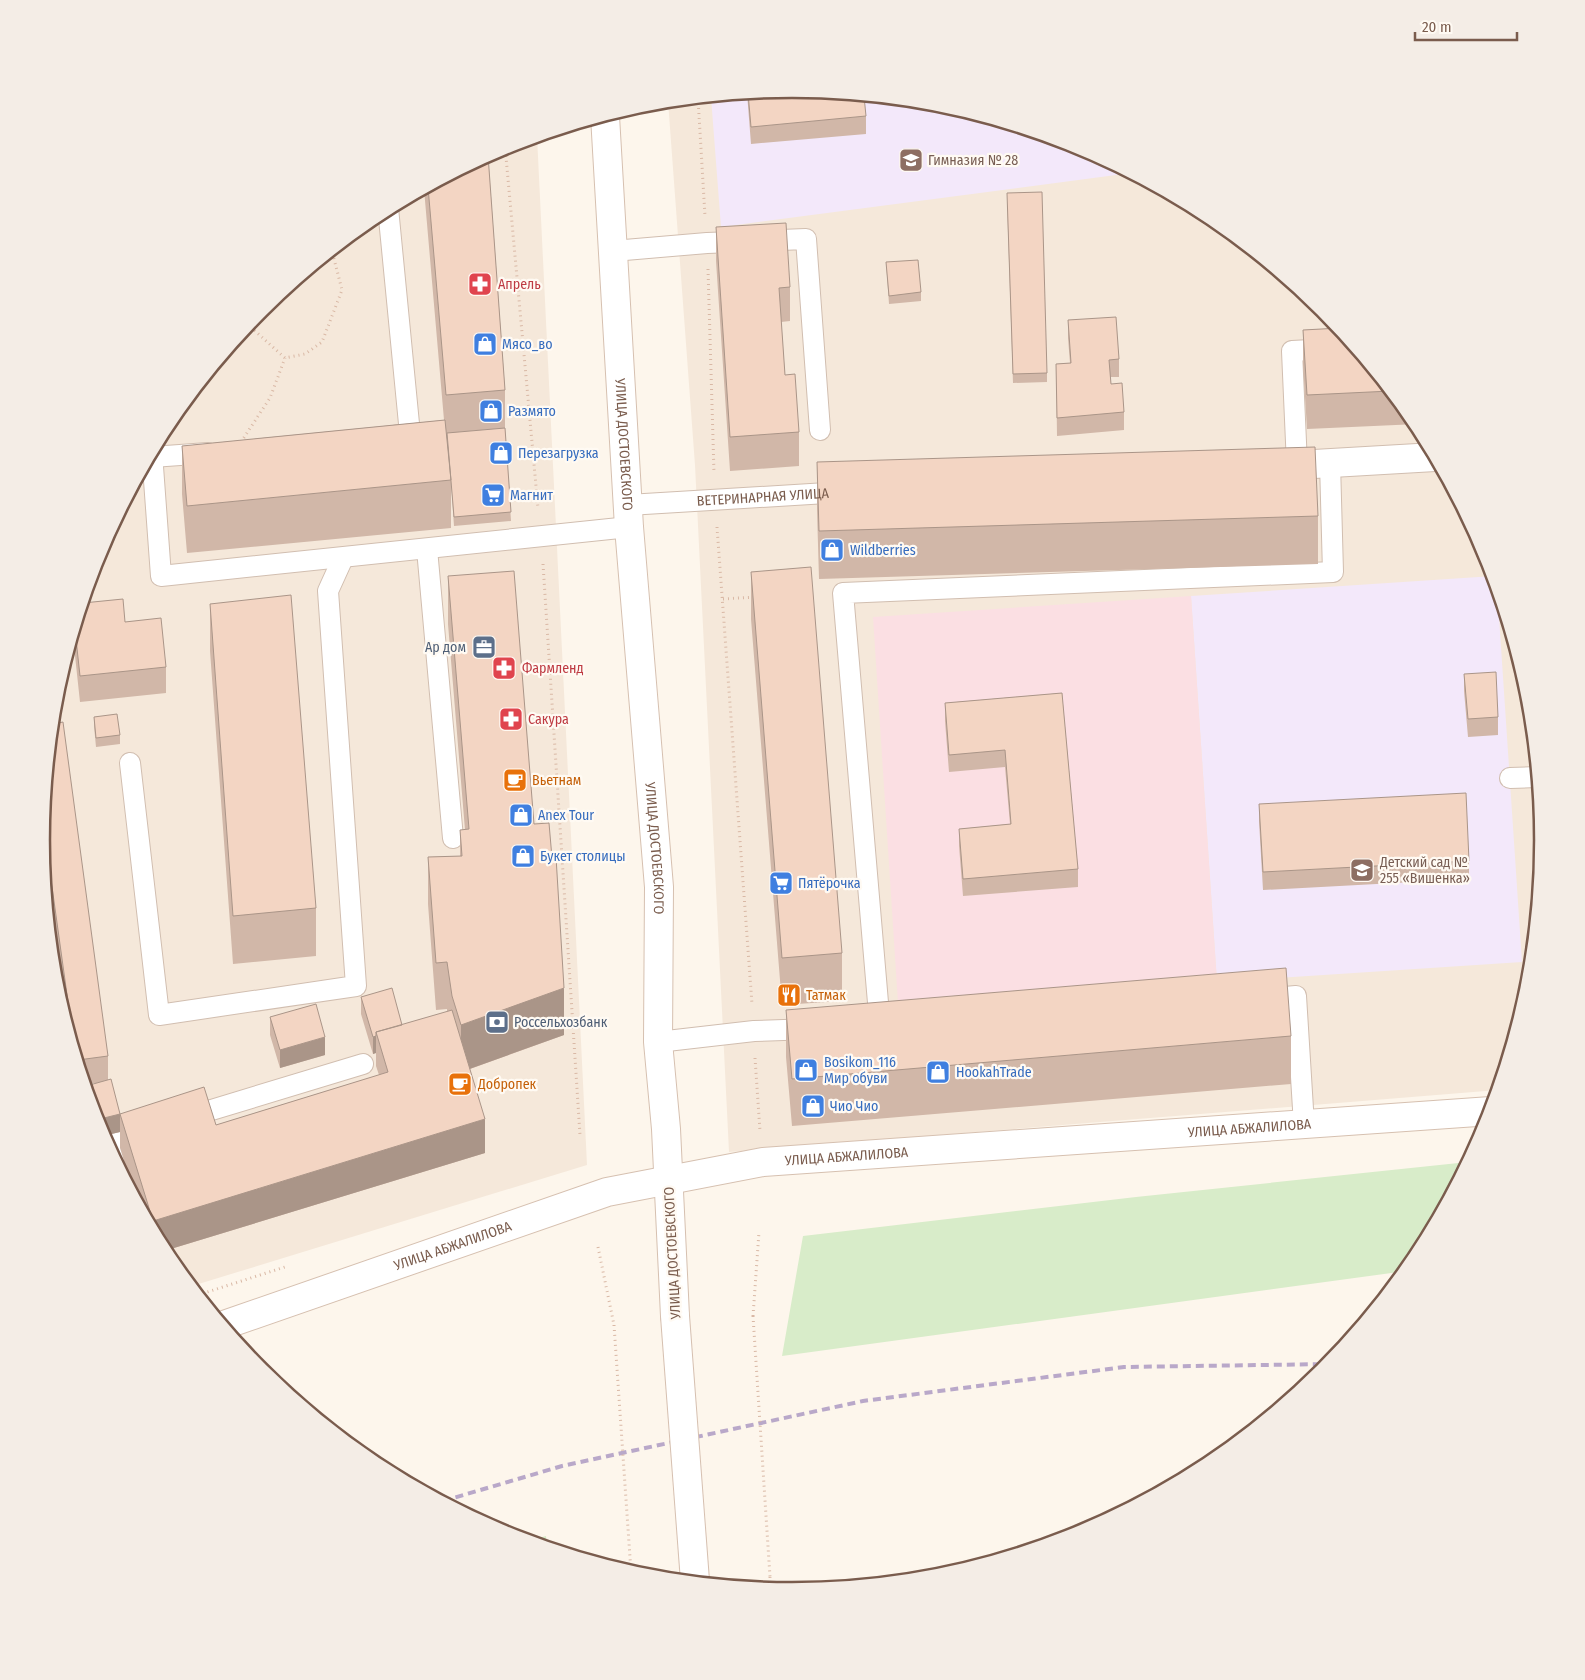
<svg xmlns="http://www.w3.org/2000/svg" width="1585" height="1680" font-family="'Fira Sans Condensed',sans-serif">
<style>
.residential{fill:#f5e8da}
.education{fill:#f3e8fa}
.medical{fill:#fbdfe3}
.green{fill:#d8ecc9}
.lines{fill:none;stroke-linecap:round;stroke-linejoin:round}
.lane-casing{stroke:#d1beb0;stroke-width:22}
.street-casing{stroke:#d1beb0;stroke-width:30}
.secondary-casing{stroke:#d6c0b0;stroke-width:30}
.path{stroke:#d9b8a5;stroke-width:3;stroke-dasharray:1 4;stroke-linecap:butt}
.lane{stroke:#fff;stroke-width:20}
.street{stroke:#fff;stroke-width:28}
.secondary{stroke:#fff;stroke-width:28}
.rail{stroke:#b9a8c9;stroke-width:4;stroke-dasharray:8 5;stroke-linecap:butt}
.secondary-bridge-casing{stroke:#d6c0b0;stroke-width:30;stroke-linecap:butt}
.path-bridge{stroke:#d9b8a5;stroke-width:3;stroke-dasharray:1 4;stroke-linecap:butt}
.secondary-bridge{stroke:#fff;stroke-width:28}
.wall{fill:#d1b7a8}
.shaded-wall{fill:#aa9588}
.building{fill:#f3d5c3;stroke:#aa9588}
.labels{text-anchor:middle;stroke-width:4.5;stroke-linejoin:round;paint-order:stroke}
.education-label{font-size:14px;fill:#785e54;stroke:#fffaf3;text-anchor:start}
.health-label{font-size:14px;fill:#be3a42;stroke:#fffaf3;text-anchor:start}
.shop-label{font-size:14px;fill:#366cbe;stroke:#fffaf3;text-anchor:start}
.street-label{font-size:14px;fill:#7a5c4d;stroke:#fffaf3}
.service-label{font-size:14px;fill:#4e5e75;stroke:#fffaf3;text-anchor:end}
.food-label{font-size:14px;fill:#c56008;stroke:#fffaf3;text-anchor:start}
.rim{fill:none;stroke:#7a5c4d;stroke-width:2.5}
</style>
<rect width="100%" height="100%" fill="#fdf6ec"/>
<path class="residential" d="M793,89L939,103L1080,146L1210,216L1324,309L1417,423L1487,553L1529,694L1544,840L1529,987L1498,1090L729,1152L695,465L668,101Z
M537,136L587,1165L192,1286L168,1257L112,1154L53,724L56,693L99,552L168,422L261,309L375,215L505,146Z"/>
<path class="education" d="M793,89L939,103L1080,146L1131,173L721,227L711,97Z
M1494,576L1497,587L1522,962L1217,982L1191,596Z"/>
<path class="medical" d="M1191,596L1217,982L898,1003L873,617Z"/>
<path class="green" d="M1468,1162L1417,1258L1406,1271L782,1356L803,1236L1136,1197Z
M546,1536L547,1547L528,1541Z"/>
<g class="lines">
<g class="lane-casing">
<g id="lane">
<path d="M388,208L410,434L394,436"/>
<path d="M613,251L707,243L806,239L820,430"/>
<path d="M152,453L161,576L629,527"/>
<path d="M152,457L208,453"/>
<path d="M1287,466L1297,465L1292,351L1330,349"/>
<path id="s1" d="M628,505L843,492"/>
<path d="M427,549L453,838"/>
<path d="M130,763L159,1015L356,986L328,591L343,558"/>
<path d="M1510,778L1537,777"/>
<path d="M1261,999L1296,996L1304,1125"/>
<path d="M880,1026L843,593L1333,572L1330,463"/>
<path d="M658,1042L754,1031L813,1029"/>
<path d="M185,1118L363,1064"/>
<path d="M115,1158L110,1141L146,1130"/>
</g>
</g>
<g class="street-casing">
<path id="street" d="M1297,465L1435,457"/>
</g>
<g class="secondary-casing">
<g id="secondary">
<path id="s2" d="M605,116L629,527L659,887L658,1042L666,1129L675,1316"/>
<path id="s3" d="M224,1325L607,1192L763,1162L1491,1111"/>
</g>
</g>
<path class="path" d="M698,98L705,216
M505,146L538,508
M708,269L714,473
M251,321L254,330L285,358L305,354L322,342L342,290L332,251
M241,442L270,398L285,358
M717,527L752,1004
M543,564L580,1135
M723,599L755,597
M755,1058L760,1131
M598,1247L614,1325
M198,1295L288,1266
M753,1316L759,1232
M770,1577L771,1589"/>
<use href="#lane" class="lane"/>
<use href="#street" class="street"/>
<use href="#secondary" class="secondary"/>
<path class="rail" d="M443,1501L562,1466L863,1401L1124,1367L1330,1364"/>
<g class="secondary-bridge-casing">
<path id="secondary-bridge" d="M675,1316L695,1581"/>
</g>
<path class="path-bridge" d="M753,1316L770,1577
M614,1325L631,1572"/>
<use href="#secondary-bridge" class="secondary-bridge"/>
</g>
<path class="wall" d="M793,89L866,116V134L751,144L747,93Z
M488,155L505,390V428L511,521L454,526L451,482V528L187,553L182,494V446L444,420L424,189Z
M1007,202L1047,373V382L1013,383Z
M716,227L790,287V321L781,322L785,375L799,432V466L730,471L716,261Z
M886,262L921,292V301L889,304Z
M1068,320L1119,359V377H1110L1111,384L1124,412V430L1057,436L1056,364L1070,363L1068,338Z
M1340,328L1418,424L1307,429L1303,364V330Z
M817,462L1318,516V564L819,579L817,510Z
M751,572L842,953V1001L782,1005L751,619Z
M448,576L534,824L564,1035L470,1069L485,1153L164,1251L135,1196L120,1148V1132L103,1136L98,1127L95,1083L85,1085L67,1024L42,837L53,724L108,1056V1080L120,1114L216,1125L379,1075L376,1066V1053L373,1054L361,1014V997L402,1025L447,1012V1009L436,1010L428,904V857L460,856V830H465L448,624Z
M83,603L125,622L166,667V693L80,702L73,637Z
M210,604L316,908V956L233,964L210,651Z
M1464,674L1498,717V735L1468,737L1464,691Z
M1062,693L1078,869V887L963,896L959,846V829L1010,824L1005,767L949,772L945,721V703Z
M94,717L120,735V744L96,747L94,726Z
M1259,804L1469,861V879L1263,890L1259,821Z
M786,1010L1291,1036V1084L792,1126L786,1057Z
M270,1017L325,1055L280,1068L270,1035Z"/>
<path class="shaded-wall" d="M564,988V1035L461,1072V1025Z
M376,1036V1053L373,1054V1037Z
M325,1037V1055L280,1068V1050Z
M120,1114V1132L103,1136L98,1127L96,1120Z
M485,1119V1153L164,1251L153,1230V1221Z"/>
<path class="building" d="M793,89L864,96L866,116L751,127L748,93Z
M488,155L505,390L446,395L428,187Z
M1042,192L1047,373L1013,374L1007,193Z
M786,223L790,287L779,288L785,375L795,374L799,432L730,437L716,227Z
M918,260L921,292L889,296L886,262Z
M1116,317L1119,359L1109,360L1111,384L1122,383L1124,412L1057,418L1056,364L1071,363L1068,320Z
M1340,328L1391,391L1307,395L1303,330Z
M445,420L451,480L187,506L182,446Z
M505,428L511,512L454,517L447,433Z
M1315,447L1318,516L819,531L817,462Z
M811,567L842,953L782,958L751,572Z
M514,571L534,824L549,823L552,858L556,857L564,988L461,1025L452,996L447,962L436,963L428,857L462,856L460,830L469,829L448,576Z
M291,595L316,908L233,916L210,604Z
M123,599L125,622L161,618L166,667L80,676L75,630L83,603Z
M1496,672L1498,717L1468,719L1464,674Z
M1062,693L1078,869L963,879L959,829L1011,824L1005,750L949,755L945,703Z
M117,714L120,735L96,738L94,717Z
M63,722L108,1056L78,1060L74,1045L43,822L53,724Z
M1466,793L1469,861L1263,872L1259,804Z
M1286,968L1291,1036L792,1079L786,1010Z
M392,988L402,1025L376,1032V1036L373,1037L361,997Z
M316,1004L325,1037L280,1050L270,1017Z
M452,1010L485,1119L153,1221L120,1114L204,1087L216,1125L388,1072L376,1032Z
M111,1079L120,1114L96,1120L86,1086Z"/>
<defs>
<g id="school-square" transform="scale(1.25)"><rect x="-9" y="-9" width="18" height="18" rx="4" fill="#8d6e63" stroke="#fffaf3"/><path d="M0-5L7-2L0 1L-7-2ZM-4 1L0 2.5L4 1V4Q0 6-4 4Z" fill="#fff"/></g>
<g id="pharmacy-square" transform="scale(1.25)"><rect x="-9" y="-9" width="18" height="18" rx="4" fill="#e0444e" stroke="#fffaf3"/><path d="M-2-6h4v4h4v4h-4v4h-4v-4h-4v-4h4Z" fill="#fff"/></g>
<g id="shop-square" transform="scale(1.25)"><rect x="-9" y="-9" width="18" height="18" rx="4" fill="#3f7fe0" stroke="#fffaf3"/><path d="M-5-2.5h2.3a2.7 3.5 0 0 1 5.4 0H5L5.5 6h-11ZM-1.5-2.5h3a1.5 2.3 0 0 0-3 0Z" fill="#fff"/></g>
<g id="supermarket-square" transform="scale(1.25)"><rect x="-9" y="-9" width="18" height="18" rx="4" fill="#3f7fe0" stroke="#fffaf3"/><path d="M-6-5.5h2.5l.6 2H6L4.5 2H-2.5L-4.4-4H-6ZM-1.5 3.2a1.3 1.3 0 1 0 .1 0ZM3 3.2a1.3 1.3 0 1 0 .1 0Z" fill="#fff"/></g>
<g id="office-square" transform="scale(1.25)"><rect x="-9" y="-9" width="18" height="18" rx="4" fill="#5c6f8a" stroke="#fffaf3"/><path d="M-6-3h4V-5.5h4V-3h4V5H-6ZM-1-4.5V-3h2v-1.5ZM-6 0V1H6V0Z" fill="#fff"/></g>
<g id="cafe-square" transform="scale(1.25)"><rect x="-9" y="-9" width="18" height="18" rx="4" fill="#e8710a" stroke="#fffaf3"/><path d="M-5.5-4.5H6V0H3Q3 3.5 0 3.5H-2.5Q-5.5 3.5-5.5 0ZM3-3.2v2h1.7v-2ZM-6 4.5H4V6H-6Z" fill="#fff"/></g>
<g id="restaurant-square" transform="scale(1.25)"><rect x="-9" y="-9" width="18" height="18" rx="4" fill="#e8710a" stroke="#fffaf3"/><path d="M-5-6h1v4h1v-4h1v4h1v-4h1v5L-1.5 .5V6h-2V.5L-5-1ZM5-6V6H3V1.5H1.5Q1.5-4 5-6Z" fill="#fff"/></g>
<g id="bank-square" transform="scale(1.25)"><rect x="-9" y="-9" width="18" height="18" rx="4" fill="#5c6f8a" stroke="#fffaf3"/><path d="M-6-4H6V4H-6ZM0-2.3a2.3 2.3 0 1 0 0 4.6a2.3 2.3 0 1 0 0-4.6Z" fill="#fff"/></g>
</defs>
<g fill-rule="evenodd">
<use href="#school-square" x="911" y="160"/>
<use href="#pharmacy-square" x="480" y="284"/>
<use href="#shop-square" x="485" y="344"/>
<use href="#shop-square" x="491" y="411"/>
<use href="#shop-square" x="501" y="453"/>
<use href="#supermarket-square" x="493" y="495"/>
<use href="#shop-square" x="832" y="550"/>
<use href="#office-square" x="484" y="647"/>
<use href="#pharmacy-square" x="504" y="668"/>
<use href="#pharmacy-square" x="511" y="719"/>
<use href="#cafe-square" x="515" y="780"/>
<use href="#shop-square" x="521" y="815"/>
<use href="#shop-square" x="523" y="856"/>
<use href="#school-square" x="1362" y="870"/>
<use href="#supermarket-square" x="781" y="883"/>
<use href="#restaurant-square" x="789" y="995"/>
<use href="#bank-square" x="497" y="1022"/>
<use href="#shop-square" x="806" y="1070"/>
<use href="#shop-square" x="938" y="1072"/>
<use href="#cafe-square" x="460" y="1084"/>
<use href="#shop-square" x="813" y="1106"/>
</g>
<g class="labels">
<g class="education-label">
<text x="928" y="165">Гимназия № 28</text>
<text x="1380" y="867">Детский сад №<tspan x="1380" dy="16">255 «Вишенка»</tspan></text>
</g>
<g class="health-label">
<text x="498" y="289">Апрель</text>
<text x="522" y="673">Фармленд</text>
<text x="528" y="724">Сакура</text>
</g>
<g class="shop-label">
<text x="502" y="349">Мясо_во</text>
<text x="508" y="416">Размято</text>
<text x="518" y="458">Перезагрузка</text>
<text x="510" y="500">Магнит</text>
<text x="850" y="555">Wildberries</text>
<text x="538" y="820">Anex Tour</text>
<text x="540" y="861">Букет столицы</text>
<text x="798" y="888">Пятёрочка</text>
<text x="824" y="1067">Bosikom_116<tspan x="824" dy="16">Мир обуви</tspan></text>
<text x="956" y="1077">HookahTrade</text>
<text x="830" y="1111">Чио Чио</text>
</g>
<g class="street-label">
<text dy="5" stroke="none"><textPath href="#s2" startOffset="329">УЛИЦА ДОСТОЕВСКОГО</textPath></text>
<text dy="5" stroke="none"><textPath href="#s1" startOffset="135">ВЕТЕРИНАРНАЯ УЛИЦА</textPath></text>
<text dy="5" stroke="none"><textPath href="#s2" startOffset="734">УЛИЦА ДОСТОЕВСКОГО</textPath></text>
<text dy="5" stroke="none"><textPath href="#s3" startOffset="1052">УЛИЦА АБЖАЛИЛОВА</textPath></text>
<text dy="5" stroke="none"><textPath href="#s3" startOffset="648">УЛИЦА АБЖАЛИЛОВА</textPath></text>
<text dy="5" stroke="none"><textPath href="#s3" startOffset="242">УЛИЦА АБЖАЛИЛОВА</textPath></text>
<text transform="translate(672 1253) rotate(-93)" y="5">УЛИЦА ДОСТОЕВСКОГО</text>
</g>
<g class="service-label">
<text x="466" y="652">Ар дом</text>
<text x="514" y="1027" text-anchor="start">Россельхозбанк</text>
</g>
<g class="food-label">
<text x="532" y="785">Вьетнам</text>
<text x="806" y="1000">Татмак</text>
<text x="478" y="1089">Добропек</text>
</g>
</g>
<path d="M0 0H1585V1680H0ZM50 840a742 742 0 1 1 1484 0a742 742 0 1 1-1484 0Z" fill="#f4ede6" fill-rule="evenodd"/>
<path class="rim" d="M50 840a742 742 0 1 1 1484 0a742 742 0 1 1-1484 0Z"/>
<path d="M1415 32v8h102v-8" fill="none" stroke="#7a5c4d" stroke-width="2.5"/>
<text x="1422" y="32" font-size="15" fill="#7a5c4d" stroke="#fffaf3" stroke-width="4" paint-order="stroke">20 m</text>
</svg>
